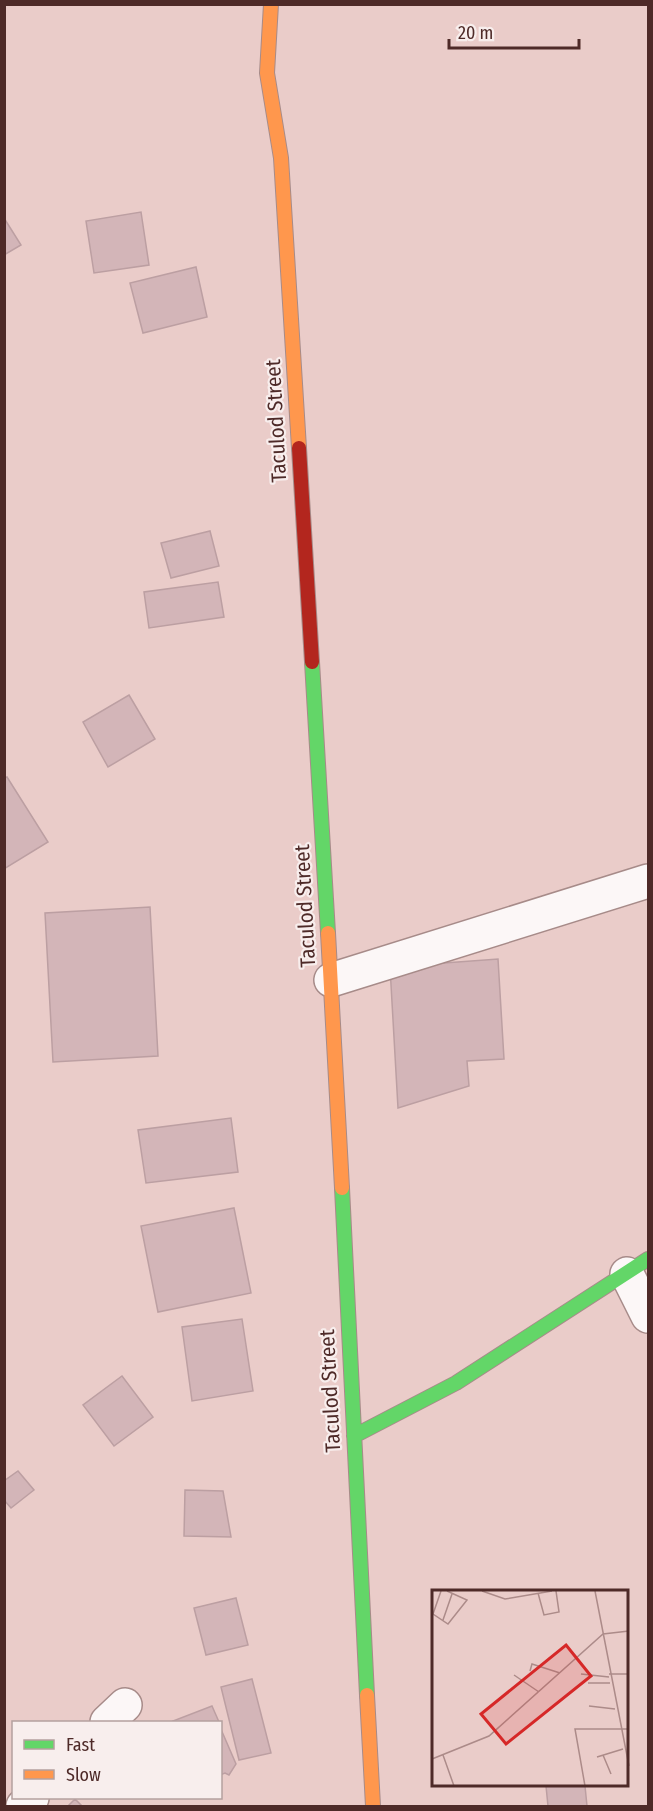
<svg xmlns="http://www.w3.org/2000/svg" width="653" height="1811" font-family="'Fira Sans Condensed',sans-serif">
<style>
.building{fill:#d3b5b8;stroke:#bc9fa2;stroke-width:1.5}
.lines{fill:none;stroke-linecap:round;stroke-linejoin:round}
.street-casing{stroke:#a78b89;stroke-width:36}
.fast-casing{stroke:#a78b89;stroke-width:16}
.slow-casing{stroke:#a78b89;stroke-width:16}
.jam-casing{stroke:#a78b89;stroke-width:16}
.street{stroke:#fcf7f7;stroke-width:33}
.fast{stroke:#63d668;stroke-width:14}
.slow{stroke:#ff974d;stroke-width:14}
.jam{stroke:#b3261e;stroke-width:14}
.labels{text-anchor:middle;stroke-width:4.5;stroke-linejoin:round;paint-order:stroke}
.street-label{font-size:21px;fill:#4e2a28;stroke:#f8eeed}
.inset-road{fill:none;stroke:#ac8b89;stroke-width:1.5}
.view{fill:#d62828;fill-opacity:0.15;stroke:#d62828;stroke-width:3}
.inset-edge{fill:none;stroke:#4e2a28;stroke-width:3}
</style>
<rect width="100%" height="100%" fill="#eaccc9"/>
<path class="building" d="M141,212L149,265L94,273L86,221Z
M4,218L21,245L4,255Z
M196,267L207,317L143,333L130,283Z
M210,531L219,566L171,578L161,543Z
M218,582L224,617L149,628L144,592Z
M129,695L155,739L108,767L83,722Z
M7,777L48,842L4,869V778Z
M150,907L158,1056L53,1062L45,913Z
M498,959L504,1059L467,1061L469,1086L398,1108L390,967Z
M231,1118L238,1172L146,1183L138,1130Z
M234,1208L251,1293L158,1312L141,1226Z
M242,1319L253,1391L192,1401L182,1327Z
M122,1376L153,1417L114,1446L83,1405Z
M18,1471L34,1490L11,1508L4,1500V1481Z
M185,1490L223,1491L231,1537L184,1536Z
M236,1598L248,1645L206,1655L194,1608Z
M252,1679L271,1753L239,1760L221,1687Z
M212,1706L219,1722H174L173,1721Z
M220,1727L236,1764L229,1775L225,1773L220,1775Z
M546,1786H585L587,1806H548Z
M75,1799L82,1806H68Z"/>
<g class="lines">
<g class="street-casing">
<path id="street" d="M331,980L648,881
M627,1274L648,1316
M107,1722L125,1705
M23,1806L32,1798"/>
</g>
<g class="fast-casing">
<path id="fast" d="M312,662L328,933
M342,1188L367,1695
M354,1436L456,1383L648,1259"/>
</g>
<g class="slow-casing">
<path id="slow" d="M271,4L267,73L281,158L299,448
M328,933L342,1188
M367,1695L373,1806"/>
</g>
<g class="jam-casing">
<path id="jam" d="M299,448L312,662"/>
</g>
<use href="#street" class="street"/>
<use href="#fast" class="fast"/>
<use href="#slow" class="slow"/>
<use href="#jam" class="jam"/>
</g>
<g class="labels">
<g class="street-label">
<text transform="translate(276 421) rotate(-93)" y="7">Taculod Street</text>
<text transform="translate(305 906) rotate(-93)" y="7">Taculod Street</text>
<text transform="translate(330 1391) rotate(-93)" y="7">Taculod Street</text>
</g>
</g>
<g transform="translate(432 1590)">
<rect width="196" height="196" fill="#eaccc9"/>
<path class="inset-road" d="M9,1L1,24L16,34L35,10L15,1M50,1L73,9L120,1M163,1L197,176M106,3L112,25L127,22L124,1M11,30L20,4M98,81L100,74L128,83M149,84L177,87M177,84H197M82,85L107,102M156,93H178M157,116L183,119M11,165L22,196M171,165L179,184M165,167L191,159M0,169L57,146L171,44L197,41M153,196L143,139H197"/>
<path class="view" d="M134,55L159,86L74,154L49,124Z"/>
<rect width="196" height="196" class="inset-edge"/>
</g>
<rect width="653" height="1811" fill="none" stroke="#4e2a28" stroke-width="12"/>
<rect x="12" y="1721" width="210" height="78" fill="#f8eeed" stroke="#b4a09e" stroke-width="1.5"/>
<rect x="24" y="1740" width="30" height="9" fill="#63d668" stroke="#b4a09e" stroke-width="1.5"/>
<text x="66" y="1751" font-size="18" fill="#4e2a28">Fast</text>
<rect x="24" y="1770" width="30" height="9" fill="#ff974d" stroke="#b4a09e" stroke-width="1.5"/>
<text x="66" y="1781" font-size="18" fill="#4e2a28">Slow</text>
<path d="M449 39v9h130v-9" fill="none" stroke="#4e2a28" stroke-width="3"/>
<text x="458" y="39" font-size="18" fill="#4e2a28" stroke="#f8eeed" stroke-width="4.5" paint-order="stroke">20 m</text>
</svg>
